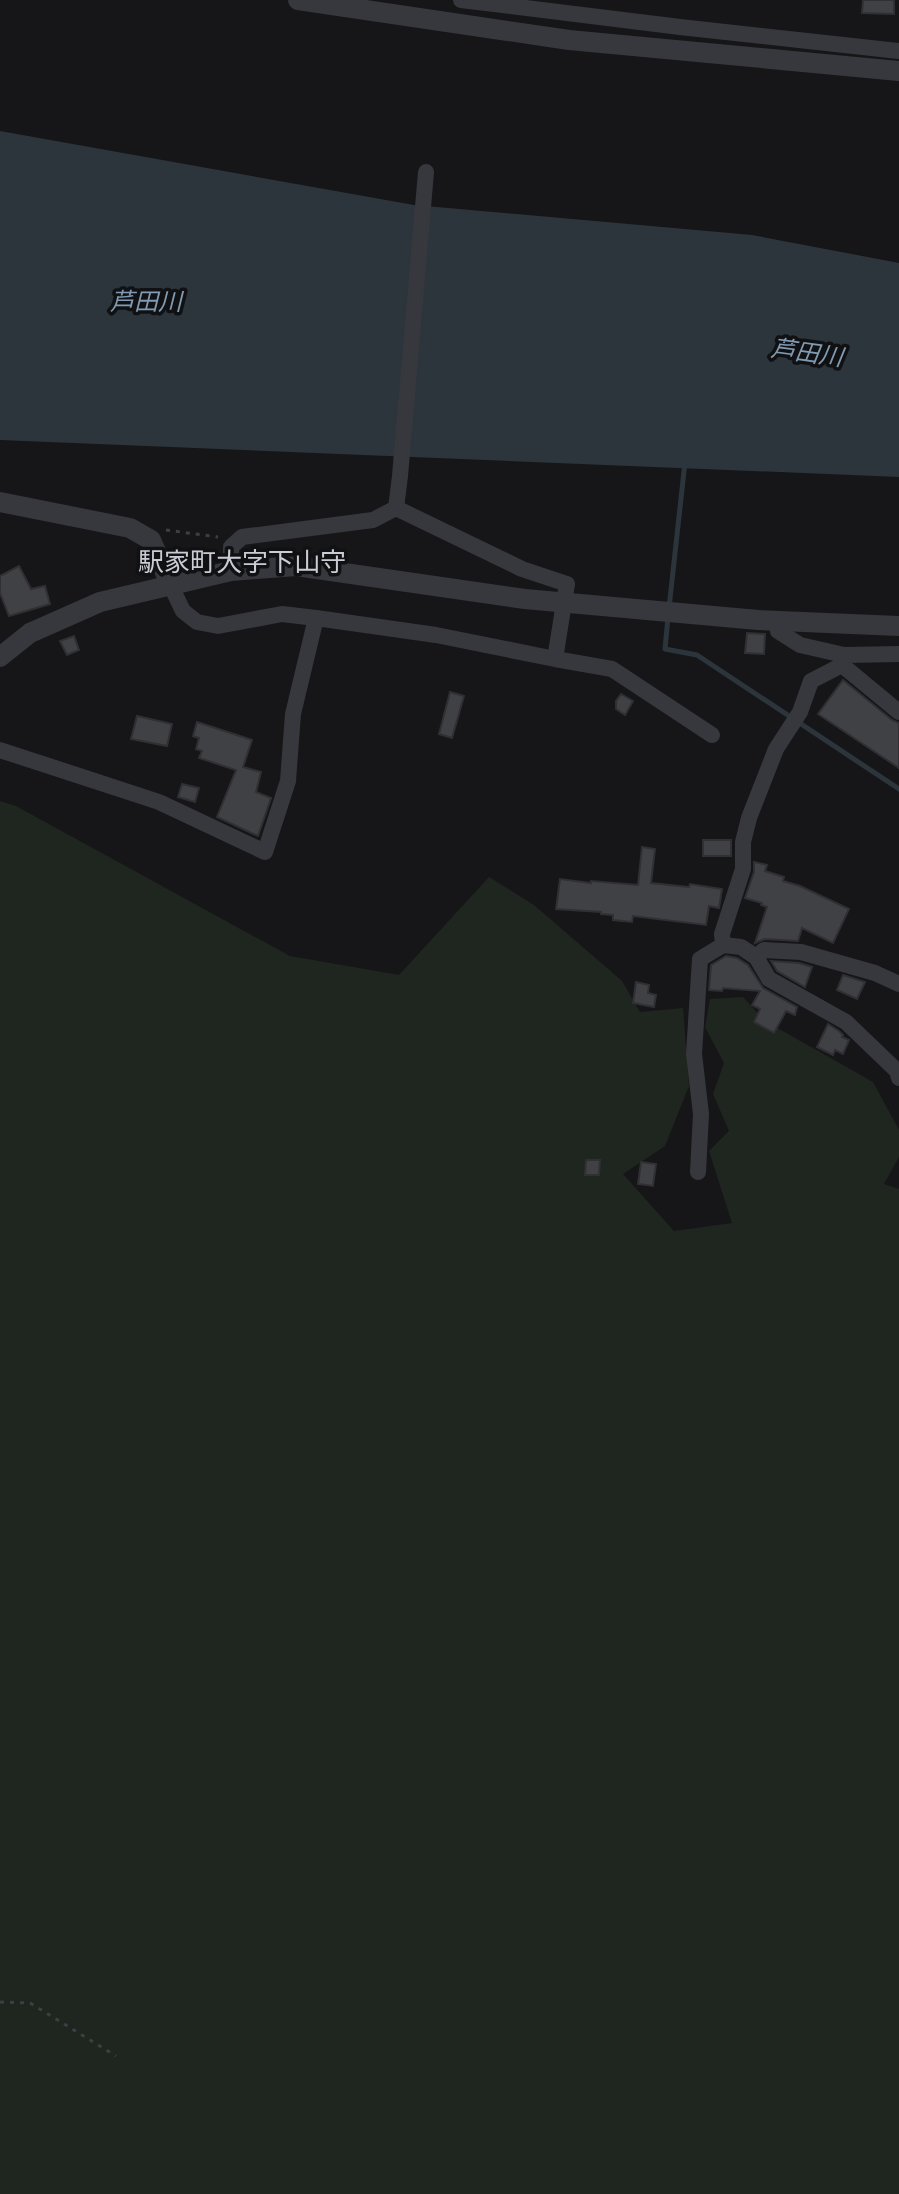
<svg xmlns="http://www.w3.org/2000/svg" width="899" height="2194" font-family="'Varela Round','Noto Sans JP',sans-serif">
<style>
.green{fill:#1e261f}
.water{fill:#2c353c}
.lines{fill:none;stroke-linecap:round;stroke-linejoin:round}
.stream{stroke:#2c353c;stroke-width:5}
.building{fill:#404145;stroke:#303034;stroke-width:2}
.path{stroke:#3d3f44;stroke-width:3;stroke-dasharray:4 6;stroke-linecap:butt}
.minor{stroke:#37383d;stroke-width:16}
.tertiary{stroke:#37383d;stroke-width:20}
.labels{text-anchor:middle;stroke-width:7;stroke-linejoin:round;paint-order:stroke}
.water-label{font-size:24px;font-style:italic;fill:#7f9bb3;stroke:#111113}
.quarter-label{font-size:26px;fill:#c9ccd4;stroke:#111113}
</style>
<rect width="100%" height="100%" fill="#161618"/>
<path class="green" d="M0,801L16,806L290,956L399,975L489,877L534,905L622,981L640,1012L683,1008L689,1086L665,1146L623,1174L674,1231L732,1223L709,1151L729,1131L713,1094L724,1063L705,1027L710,999L743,997L765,1021L873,1082L899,1130V1157L884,1184L899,1189V2194H0Z"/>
<path class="water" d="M0,131L414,205L752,235L899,263V477L0,440Z"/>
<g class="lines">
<path class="stream" d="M669,608L685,462
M668,617L665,649L697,655L899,789"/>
</g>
<path class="building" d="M863,0H894V14L862,13Z
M19,566L31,589L45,586L50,604L9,616L0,593V576Z
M747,633L765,634L764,654L745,653Z
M74,636L79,650L67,655L60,641Z
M843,680L892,720L899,723V768L818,714Z
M450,692L464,696L452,738L439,734Z
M621,694L633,701L625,715L616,709V701Z
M137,716L172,724L167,746L131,739Z
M197,722L252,740L243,767L261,772L256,792L271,798L258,836L217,817L236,770L199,758L202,751L196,749L199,738L193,736Z
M182,784L199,788L195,802L178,797Z
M703,840H731V856H703Z
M642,847L655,849L651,883L689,887L690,884L722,889L719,908L709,906L706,925L633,916L632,922L613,920V915L601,914V912L556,909L560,879L591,883V881L638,885Z
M754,862L767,865L765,871L784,877L783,881L800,886L849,909L833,943L802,928L798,941L765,939L755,943L767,907L761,905L762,903L745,898L754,872Z
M726,956L737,958L748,965L763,988L797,1007L795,1015L786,1011L774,1033L754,1022L760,1009L752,1005L760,991L723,988L722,991L709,990L711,965Z
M771,961L799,963L812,967L805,987L777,971Z
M843,975L865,982L857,999L837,990Z
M636,982L649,985L648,993L656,995L654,1007L633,1003Z
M828,1024L839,1031L843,1035L842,1037L849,1040L843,1054L835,1050L833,1055L817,1047Z
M586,1160H600L599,1175H585Z
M641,1162L656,1164L653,1186L638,1184Z"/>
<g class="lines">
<path class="path" d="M166,530L218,537
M0,2002L30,2003L116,2056"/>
<path class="minor" d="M461,0L680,27L899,51
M396,508L522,569L567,584L555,659
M231,571V547L242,537L373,520L396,508L400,476L426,172
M171,586L183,611L197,622L218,626L282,614L316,618L436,635L555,659L612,669L712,735
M778,621V631L800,645L844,655L899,654
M844,655L842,665L811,681L800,712L776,749L749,818L743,842V869L722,934L723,945L741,947L756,957L769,979L846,1022L897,1071L899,1078
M842,665L899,712
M0,750L159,802L265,852L288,781L293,714L316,618
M756,957L764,950L801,952L875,973L899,984
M698,1172L701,1114L694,1054L700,959L723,945"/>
<path class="tertiary" d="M298,0L569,40L899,71
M0,502L130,528L151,540L171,586
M0,657L30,633L100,602L231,571L296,566L525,599L758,620L899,626"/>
</g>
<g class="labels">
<g class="water-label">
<text x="146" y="310">芦田川</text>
<text transform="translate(807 353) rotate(8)" y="8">芦田川</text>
</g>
<g class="quarter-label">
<text x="242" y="571">駅家町大字下山守</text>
</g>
</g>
</svg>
